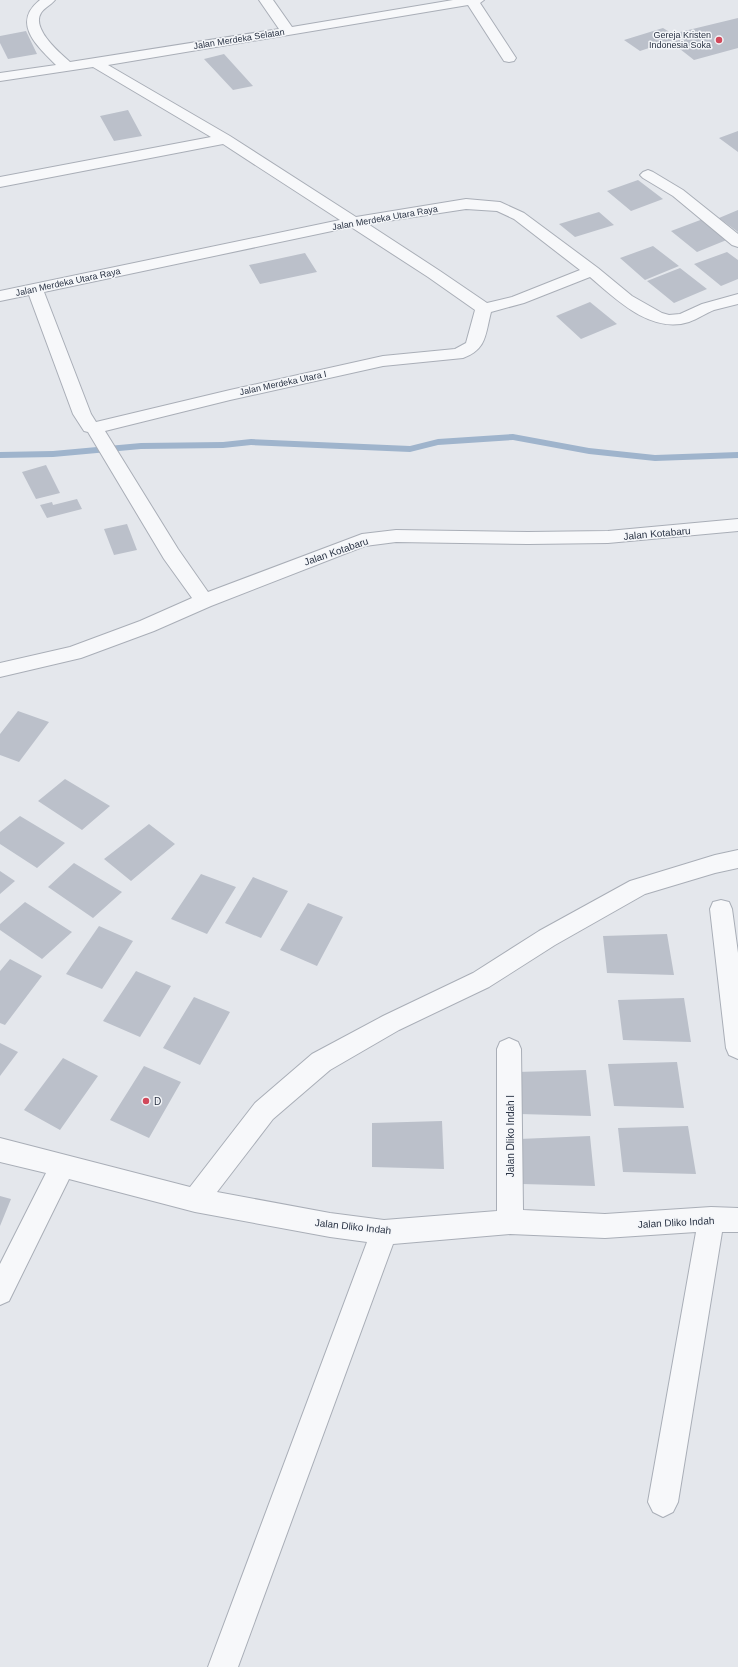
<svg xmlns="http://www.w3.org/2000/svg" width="738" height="1667" font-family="Arial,sans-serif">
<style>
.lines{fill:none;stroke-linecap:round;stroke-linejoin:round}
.stream{fill:#9fb4cc;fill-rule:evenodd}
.building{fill:#bbc0ca}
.minor-casing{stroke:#a9aeb7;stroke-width:2}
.minor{fill:#f7f8fa;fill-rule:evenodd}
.poi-dot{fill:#d1495b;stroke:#f4f6f9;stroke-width:1.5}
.labels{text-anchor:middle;stroke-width:3;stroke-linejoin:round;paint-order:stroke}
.far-poi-label{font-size:9px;fill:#2b3445;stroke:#f4f6f9;text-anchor:end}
.far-street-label{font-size:9px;fill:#2b3445;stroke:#f4f6f9}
.street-label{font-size:10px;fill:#2b3445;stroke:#f4f6f9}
.poi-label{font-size:10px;fill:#2b3445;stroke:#f4f6f9;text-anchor:start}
</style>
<rect width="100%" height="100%" fill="#e4e7ec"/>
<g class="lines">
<path class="stream" d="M513,434L589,448L655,455L738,452V458L655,461L589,454L513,440L438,445L410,452L251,445L223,448L141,449L53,457L0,458V452L53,451L141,443L223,442L251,439L410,446L438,439Z"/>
</g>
<path class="building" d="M738,18V48L694,60L671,42L683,39L676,33Z
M663,28L679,38L640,51L624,40Z
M26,31L37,54L8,59L0,43V36Z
M224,54L253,86L233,90L204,59Z
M128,110L142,136L114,141L100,116Z
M738,131V152L719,138Z
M638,180L663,199L631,211L607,191Z
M738,210V232L719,218Z
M599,212L614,225L575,237L559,224Z
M703,219L729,239L697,252L671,231Z
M653,246L679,266L645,280L620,258Z
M727,252L738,260V279L721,286L694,264Z
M305,253L317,272L260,284L249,265Z
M680,268L707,289L674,303L647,281Z
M590,302L617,324L581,339L556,316Z
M46,465L60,493L36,499L22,472Z
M77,499L82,509L47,518L40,505L52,502L53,505Z
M127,524L137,550L114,555L104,529Z
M18,711L49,722L19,762L0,755V734Z
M65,779L110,806L82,830L38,801Z
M20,816L65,843L37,868L0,844V832Z
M149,824L175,844L131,881L104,859Z
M74,863L122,892L93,918L48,887Z
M0,871L15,881L0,894Z
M201,874L236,887L207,934L171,919Z
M253,877L288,891L261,938L225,923Z
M25,902L72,932L42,959L0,930V924Z
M308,903L343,917L317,966L280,950Z
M99,926L133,941L102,989L66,974Z
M667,934L674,975L607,973L603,936Z
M10,959L42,976L5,1025L0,1023V971Z
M136,971L171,986L140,1037L103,1021Z
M194,997L230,1012L200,1065L163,1048Z
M684,998L691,1042L623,1040L618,1000Z
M0,1043L18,1052L0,1076Z
M63,1058L98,1076L60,1130L24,1110Z
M677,1062L684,1108L614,1106L608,1064Z
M144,1066L181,1082L149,1138L110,1120Z
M586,1070L591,1116L520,1114L517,1072Z
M442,1121L444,1169L372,1167V1123Z
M688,1126L696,1174L623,1172L618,1128Z
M590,1136L595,1186L522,1184L519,1139Z
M0,1196L11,1199L0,1226Z"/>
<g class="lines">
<g class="minor-casing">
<path id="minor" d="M40,0H55C51,5 44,8 41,13C31,29 60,53 70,62L279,29L259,0H273L292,27L453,0H484L480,3L516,58L514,61L509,62L504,61L468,5L108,65L230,136L356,217L466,199L500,202L524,213L598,268L632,296L662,313L669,315L680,314L702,304L738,294V304C730,306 722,308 714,310C706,313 698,319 689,322C651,334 617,300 590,277L524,303L491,312C485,335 487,349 463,358L383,366L230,400L105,431L178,549L208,592L362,534L396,530L528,532L608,531L738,519V531L608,543L528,544L396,542L365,546L211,606L154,631L81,658L0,677V663L70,647L140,621L192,598L164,559L88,432L84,431L73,414L29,295L0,301V291L340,220L223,144L0,187V177L211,137L93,67L0,81V73L56,65C37,46 11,23 40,0ZM466,209L497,211L514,219L580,270L512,297L487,303L440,271L368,224ZM351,227L428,277L475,310L466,343L455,349L383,356L230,390L96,422L91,414L44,292Z
M648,170L653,172L683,190L738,234V247L732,245L673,196L643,178L640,175L643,172Z
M738,850V868L715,873L645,894L555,945L489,987L399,1030L330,1070L273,1119L217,1192L330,1213L384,1220L497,1211V1049L500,1042L509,1038L518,1042L521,1049L523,1210L605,1214L711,1207L738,1208V1232H722L678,1502L673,1512L663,1517L653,1512L648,1502L696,1232L605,1238L510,1234L393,1244L238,1667H208L367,1242L330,1237L195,1212L69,1179L9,1301L0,1305V1264L46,1173L0,1162V1138L190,1187L255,1103L312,1054L383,1016L473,973L539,931L630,881L715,855Z
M721,900L729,902L732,909L738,953V1059L729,1055L726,1048L710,909L713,902Z"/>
</g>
<use href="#minor" class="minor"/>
</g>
<g class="poi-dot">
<circle cx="719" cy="40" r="4"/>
<circle cx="146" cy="1101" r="4"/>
</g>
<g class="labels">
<g class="far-poi-label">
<text x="711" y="38">Gereja Kristen<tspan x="711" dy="10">Indonesia Soka</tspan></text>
</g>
<g class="far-street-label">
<text transform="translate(239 39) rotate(-9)" y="3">Jalan Merdeka Selatan</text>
<text transform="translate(385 218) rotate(-10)" y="3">Jalan Merdeka Utara Raya</text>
<text transform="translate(68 282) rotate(-12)" y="3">Jalan Merdeka Utara Raya</text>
<text transform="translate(283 383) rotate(-12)" y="3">Jalan Merdeka Utara I</text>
</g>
<g class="street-label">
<text transform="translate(657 533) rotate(-5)" y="4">Jalan Kotabaru</text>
<text transform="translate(336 551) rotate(-19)" y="4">Jalan Kotabaru</text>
<text transform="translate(510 1136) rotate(-90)" y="4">Jalan Dliko Indah I</text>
<text transform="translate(676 1222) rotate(-3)" y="4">Jalan Dliko Indah</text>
<text transform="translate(353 1226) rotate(6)" y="4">Jalan Dliko Indah</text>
</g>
<g class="poi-label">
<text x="154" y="1105">D</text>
</g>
</g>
</svg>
